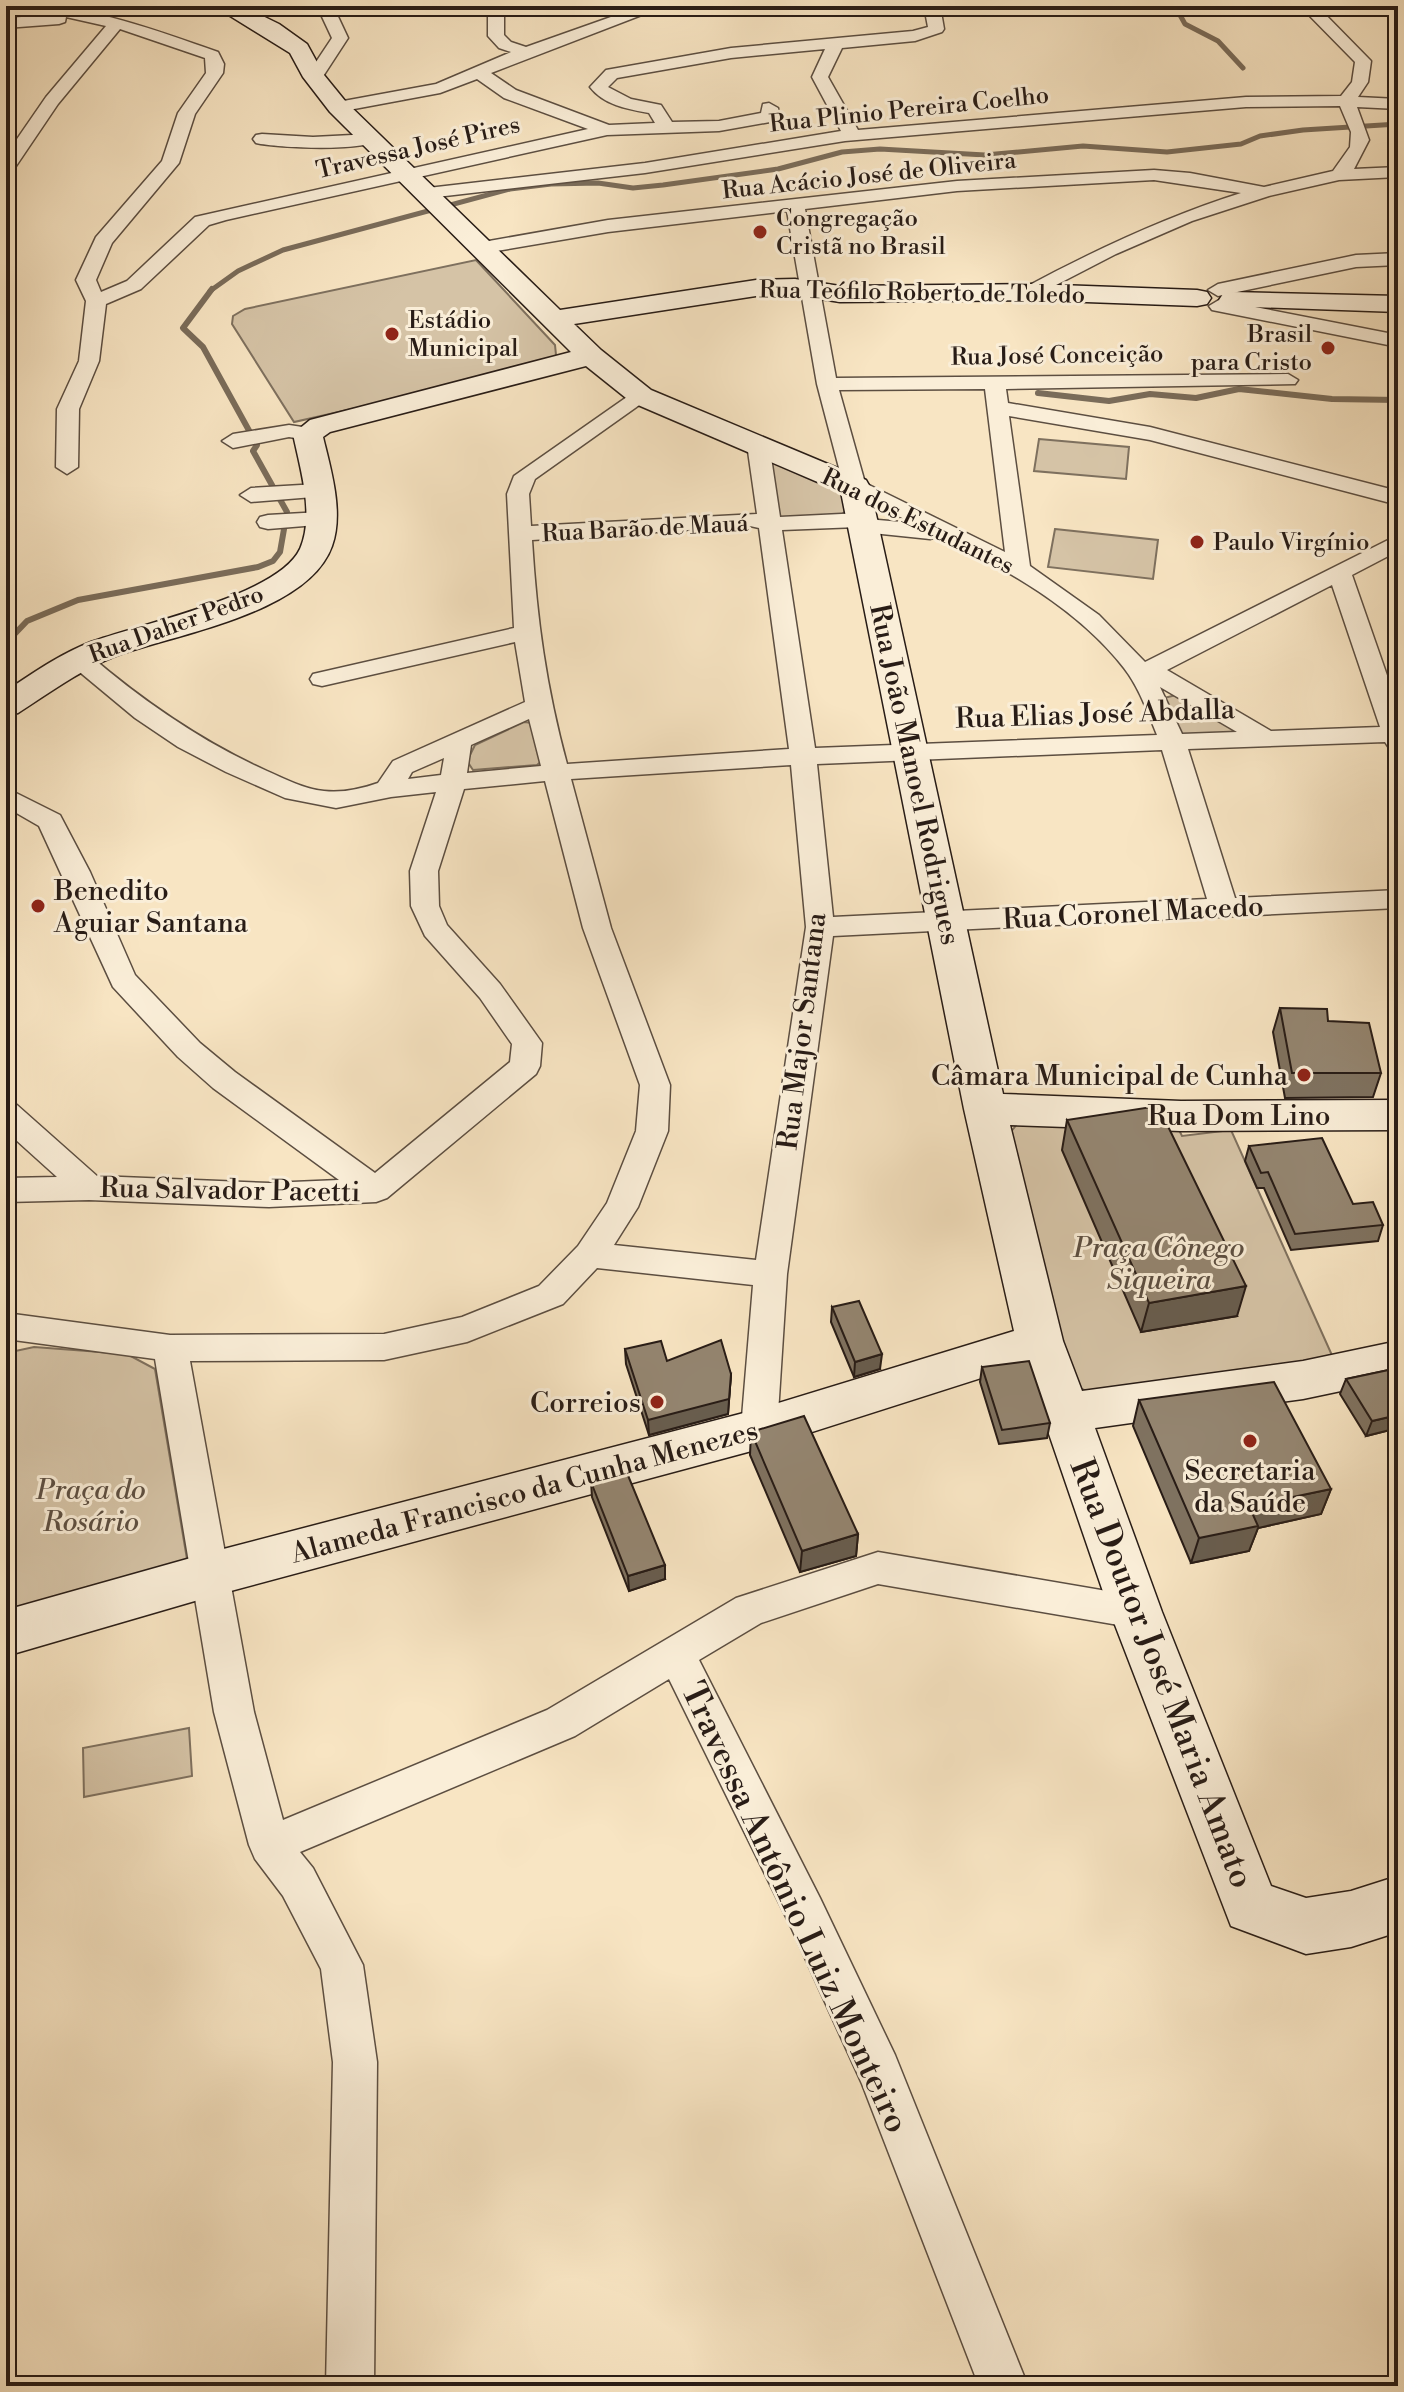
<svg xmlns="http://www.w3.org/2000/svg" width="1404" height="2392" font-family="'Libre Bodoni',serif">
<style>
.green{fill:#d5c3a6;stroke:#7e705e;stroke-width:2}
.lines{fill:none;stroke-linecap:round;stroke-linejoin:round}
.stream-far1{stroke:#7a6c5a;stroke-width:5}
.stream{stroke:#7a6c5a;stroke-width:6}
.street-casing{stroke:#5c4e41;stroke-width:3}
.secondary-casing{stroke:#281c16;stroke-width:3}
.street{fill:#faeed8;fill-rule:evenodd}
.secondary{fill:#faeed8;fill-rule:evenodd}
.wall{fill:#7f7260;stroke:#281c16;stroke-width:2}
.shaded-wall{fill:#685d4e;stroke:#281c16;stroke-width:2}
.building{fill:#948570;stroke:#281c16;stroke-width:2}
.poi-dot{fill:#8f2418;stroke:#faeed8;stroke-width:3}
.labels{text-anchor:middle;stroke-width:6;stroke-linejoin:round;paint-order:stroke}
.far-street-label{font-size:24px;fill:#281c16;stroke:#faeed8}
.far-poi-label{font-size:24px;fill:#281c16;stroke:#faeed8;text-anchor:start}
.street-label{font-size:28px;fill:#281c16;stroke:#faeed8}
.poi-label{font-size:28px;fill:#281c16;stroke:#faeed8;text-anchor:end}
.park-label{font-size:28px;font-style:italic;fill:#5c4e41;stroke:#faeed8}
.near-street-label{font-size:34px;fill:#281c16;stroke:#faeed8}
</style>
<rect width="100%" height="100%" fill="#f8e5c3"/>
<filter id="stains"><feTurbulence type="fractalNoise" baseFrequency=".0025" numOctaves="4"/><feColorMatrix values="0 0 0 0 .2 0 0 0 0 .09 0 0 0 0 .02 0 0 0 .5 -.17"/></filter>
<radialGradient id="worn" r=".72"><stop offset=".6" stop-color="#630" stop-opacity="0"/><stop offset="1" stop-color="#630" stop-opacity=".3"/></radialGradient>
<path class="green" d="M476,260L555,345L556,355L535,368L294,422L232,324L233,316L245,309Z
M1039,439L1129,447L1126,479L1034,471Z
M776,460L843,492L847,510L842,514L781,518L774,511L769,461Z
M1055,529L1158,540L1153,579L1048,567Z
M1176,695L1240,729L1237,734L1186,735L1177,732L1164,698Z
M524,722L533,723L543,760L537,765L473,770L467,761L475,745Z
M1018,1123L1178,1128L1182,1136L1231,1130L1335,1362L1101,1393L1084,1390L1072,1384L1010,1133Z
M34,1347L127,1354L155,1369L187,1559L182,1570L6,1619V1353Z
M189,1728L192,1776L84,1797L83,1748Z"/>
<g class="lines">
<path class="stream-far1" d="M1175,6L1185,24L1218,41L1243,68
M210,291L238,271L283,250L510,189L551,184L598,183L633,188L663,185L778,169L842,152L880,149L985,155L1083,146L1167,152L1241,144L1260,136L1303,130L1398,124"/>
<path class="stream" d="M1038,393L1109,401L1150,394L1196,398L1239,389L1332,399L1398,400
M6,643L27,621L78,600L258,567L273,561L280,552L287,512L253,451L257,445L203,347L183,328L212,289"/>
<g class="street-casing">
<path id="street" d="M26,6C93,6 155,30 218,52L224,64L223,73L195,114L179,163L112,243L96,280L101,292L127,281L195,217L588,129L504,98L477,79L440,93L338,112L329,107L338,102L436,84L511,52L499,48L488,36V6H504V35L511,42L526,47L642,6H665L491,73L516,90L609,125L655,123L649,113C627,109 604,105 590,87L606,70L731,48L913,31L928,27L924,6H940L944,29L942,32L915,41L842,48L828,77L858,130L1246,97L1341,96L1352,82L1355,62L1300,6H1317L1371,61L1368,82L1358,97L1398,99V109L1357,107L1369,140L1354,169L1398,167V177L1339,180L1269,196L1192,221L1116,254L1031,298L1024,296L1021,292L1024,288C1095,250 1165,217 1241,193L1154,180L957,191L805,209L836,378L1288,374L1298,380L1295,384L1006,389L1008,403L1150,427L1398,491V505L1150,440L1009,416L1030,566L1099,615L1145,662L1398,535V551L1352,575L1398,707V751L1389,748L1385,742L1188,749L1235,898L1398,890V908L833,936L787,1274L777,1429L771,1439L759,1443L747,1439L741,1429L753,1285L597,1268L563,1304L467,1342L384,1360L190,1361L254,1712L283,1820L547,1710L736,1598L878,1552L1136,1596L1149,1600L1155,1612L1149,1624L1136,1628L878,1584L761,1623L699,1660L820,1898L895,2055L1028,2386H979L862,2084L791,1927L669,1679L575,1736L300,1852L313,1868L363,1965L377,2062L374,2386H326L333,2062L321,1969L283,1896L255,1859L249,1845L214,1712L155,1359L6,1339V1313L170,1335L384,1334L462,1317L539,1286L578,1246L607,1203L636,1131L640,1085L583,928L545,781L464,789L438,871L439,906L447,925L500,984L542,1043L540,1066L536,1074L387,1198L376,1202L269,1207L89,1200L6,1202V1178L57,1177L6,1131V1102L17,1105L97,1176L269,1183L339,1180L213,1088L178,1057L113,987L39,826L6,807V788L60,815L90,872L135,975L200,1043L235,1072L375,1173L510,1062L512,1044L480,998L425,936L411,906L410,871L436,792L391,797L336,808L285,798L226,772L178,747L135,718L70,664L67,659L70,654H88C143,701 200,741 267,771C285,779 304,789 324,791C343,793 361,789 378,783L393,761L525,702L515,642L322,686L313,684L310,679L313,674L514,628L507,494L514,476L634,392L641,390L652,396L535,479L529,494L531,526L757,514L747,444L758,437L769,444L780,517L862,513L878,520L913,523L847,492L844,487L817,384L787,211L608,232L479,254L472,252L469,248L472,244L608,220L957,181L1154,170L1190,173L1264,187L1333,171L1350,147L1351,132L1340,106L1246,107L845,141L645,173L428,198L419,193L428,188L645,163L841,131L812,77L825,49L731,58L617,78L608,87L631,99L661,105L672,122L719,121L761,113L763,104L769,103L778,108L779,117L770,122L719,131L607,135L226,220L209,225L141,289L106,304L99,361L79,409L78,467L67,474L56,467L57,409L79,361L86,301L76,280L96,237L162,161L178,113L206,73L205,58L120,29L58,104L12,172L6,173V155L46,97L106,26L66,17L65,22L59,24L6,28V18L53,15L28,9ZM985,389L1005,552L865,483L839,390ZM750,526L759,528L789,749L567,764C546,686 537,620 532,540ZM858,527L872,533L930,539L939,536C1006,569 1077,608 1124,668C1139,687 1148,713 1157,735L815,748L782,530ZM1332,585L1380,727L1271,731L1167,670ZM1160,687L1237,732L1182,734ZM529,719L541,766L467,773L471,745ZM1162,750L1207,899L833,917L817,764ZM444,758L441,775L408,779L412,772ZM791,765L806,927L756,1260L614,1245L638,1207L668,1131L670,1085L611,928L571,779Z
M317,6H333L348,38L320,81L314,82L306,77L332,38Z
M262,134L313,137L372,134L381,139C367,152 277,148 256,143L253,139L256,135Z
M1398,253V265L1356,267L1218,296L1208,290L1218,284L1356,255Z
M1219,300L1398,335V347L1212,310L1209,306Z
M289,425L316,429L319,434L308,440L289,437L233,448L222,441L233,434Z
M318,484L329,491L326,496L251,502L240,495L251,488Z
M321,512L329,514L332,519L329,524L268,529L260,527L257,522L260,517L268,515Z"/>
</g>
<g class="secondary-casing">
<path id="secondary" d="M214,6H242L279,24L307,44L324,75L346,102L560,310L756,280L795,279L840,286L1031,284L1197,290L1207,292L1211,298L1207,304L1197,306L1031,300L840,302L795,295L756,296L574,324L601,350L651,390L866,480L870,487L1003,1094L1181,1101L1398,1100V1130L1181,1131L1010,1125L1063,1341L1082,1391L1303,1361L1398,1341V1379L1303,1399L1095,1428L1162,1612L1271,1886L1306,1898L1351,1891L1398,1876V1932L1351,1947L1306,1954L1231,1926L1110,1612L1025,1364L759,1449L212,1596L6,1656V1610L212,1552L759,1409L1014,1331L964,1109L841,492L631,402L586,366L330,432L323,437C331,470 344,513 332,546C308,614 174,634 113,657C79,671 49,693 18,713L6,716V691C33,673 60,654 91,642C139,624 278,596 300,549C315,515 300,468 293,434L310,420L571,352L330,112L303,77L290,53Z
M1233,292L1398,296V312L1223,306L1219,300L1223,294Z"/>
</g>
<use href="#street" class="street"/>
<use href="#secondary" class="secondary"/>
</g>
<path class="wall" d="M1280,1008L1328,1021L1381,1073L1373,1097L1285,1098L1273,1032Z
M1067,1120L1237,1316L1141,1332L1062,1150Z
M1249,1146L1353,1204L1383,1225L1378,1241L1291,1250L1264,1188H1257L1245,1161Z
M832,1307L880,1369L854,1377L831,1322Z
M625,1349L667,1361L731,1374L728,1414L649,1435L626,1364Z
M982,1367L1050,1423L1047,1438L999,1444L980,1382Z
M1398,1368V1428L1366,1436L1340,1394L1346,1379Z
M1139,1400L1331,1489L1321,1514L1258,1528L1249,1551L1191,1563L1133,1426Z
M751,1432L858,1534L856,1556L800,1572L750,1455Z
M591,1482L665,1579L629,1591L592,1497Z"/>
<path class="shaded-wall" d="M1246,1286L1237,1316L1141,1332L1149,1303Z
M882,1354L880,1369L854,1377L855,1362Z
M731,1374L728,1414L649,1435L648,1420Z
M1398,1415V1428L1366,1436L1372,1421Z
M1331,1489L1321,1514L1258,1528L1249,1551L1191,1563L1199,1538L1249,1506Z
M858,1534L856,1556L800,1572L802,1551Z
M665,1565V1579L629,1591L628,1576Z"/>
<path class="building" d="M1280,1008L1327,1009L1328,1021L1369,1023L1381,1073H1292Z
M1158,1106L1246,1286L1149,1303L1067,1120Z
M1322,1138L1353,1204L1373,1202L1383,1225L1295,1234L1268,1172L1261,1173L1249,1146Z
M859,1301L882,1354L855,1362L832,1307Z
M721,1340L731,1374L729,1399L648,1420L625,1349L661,1341L667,1361Z
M1029,1361L1050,1423L1002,1430L982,1367Z
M1398,1368V1415L1372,1421L1346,1379Z
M1274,1382L1331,1489L1249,1506L1258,1526L1199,1538L1139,1400Z
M804,1416L858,1534L802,1551L751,1432Z
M627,1473L665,1565L628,1576L591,1482Z"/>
<g class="poi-dot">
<circle cx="760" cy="232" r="8"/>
<circle cx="392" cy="334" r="8"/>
<circle cx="1328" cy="348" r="8"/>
<circle cx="1197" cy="542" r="8"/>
<circle cx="38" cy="906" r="8"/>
<circle cx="1304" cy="1075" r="8"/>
<circle cx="657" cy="1402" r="8"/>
<circle cx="1250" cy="1441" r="8"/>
</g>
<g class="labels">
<g class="far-street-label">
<text transform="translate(909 109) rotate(-6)" y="8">Rua Plinio Pereira Coelho</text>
<text transform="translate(418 147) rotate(-13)" y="8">Travessa José Pires</text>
<text transform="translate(869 175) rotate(-6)" y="8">Rua Acácio José de Oliveira</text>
<text transform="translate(922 292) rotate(1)" y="8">Rua Teófilo Roberto de Toledo</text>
<text transform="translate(1057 355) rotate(-1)" y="8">Rua José Conceição</text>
<text transform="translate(918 521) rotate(26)" y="8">Rua dos Estudantes</text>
<text transform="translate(645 528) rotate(-3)" y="8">Rua Barão de Mauá</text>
<text transform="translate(176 624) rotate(-20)" y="8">Rua Daher Pedro</text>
</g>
<g class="far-poi-label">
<text x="776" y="226">Congregação<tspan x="776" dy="28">Cristã no Brasil</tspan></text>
<text x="408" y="328">Estádio<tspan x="408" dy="28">Municipal</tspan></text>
<text x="1312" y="342" text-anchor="end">Brasil<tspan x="1312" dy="28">para Cristo</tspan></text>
<text x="1213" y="550">Paulo Virgínio</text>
</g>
<g class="street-label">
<text transform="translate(1095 713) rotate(-2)" y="10">Rua Elias José Abdalla</text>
<text transform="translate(916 774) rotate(78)" y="10">Rua João Manoel Rodrigues</text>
<text transform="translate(1133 912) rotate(-3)" y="10">Rua Coronel Macedo</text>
<text transform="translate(801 1031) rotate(-83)" y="10">Rua Major Santana</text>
<text x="1239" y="1125">Rua Dom Lino</text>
<text transform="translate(230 1189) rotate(1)" y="10">Rua Salvador Pacetti</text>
<text transform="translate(524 1491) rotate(-15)" y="10">Alameda Francisco da Cunha Menezes</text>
</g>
<g class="poi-label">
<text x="54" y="900" text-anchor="start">Benedito<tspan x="54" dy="32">Aguiar Santana</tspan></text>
<text x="1288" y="1085">Câmara Municipal de Cunha</text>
<text x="641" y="1412">Correios</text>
<text x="1250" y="1480" text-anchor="middle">Secretaria<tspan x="1250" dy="32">da Saúde</tspan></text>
</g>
<g class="park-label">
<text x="1159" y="1257">Praça Cônego<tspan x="1159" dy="32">Siqueira</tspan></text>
<text x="91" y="1499">Praça do<tspan x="91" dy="32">Rosário</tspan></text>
</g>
<g class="near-street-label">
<text transform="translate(1163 1673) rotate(69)" y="12">Rua Doutor José Maria Amato</text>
<text transform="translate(796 1907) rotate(65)" y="12">Travessa Antônio Luiz Monteiro</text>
</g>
</g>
<rect width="1404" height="2392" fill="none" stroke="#f8e5c3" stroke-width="32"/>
<rect x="8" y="8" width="1388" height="2376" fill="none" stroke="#281c16" stroke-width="4"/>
<rect x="16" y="16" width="1372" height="2360" fill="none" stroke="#281c16" stroke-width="2"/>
<rect width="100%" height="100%" filter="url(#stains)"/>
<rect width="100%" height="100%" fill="url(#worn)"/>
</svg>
